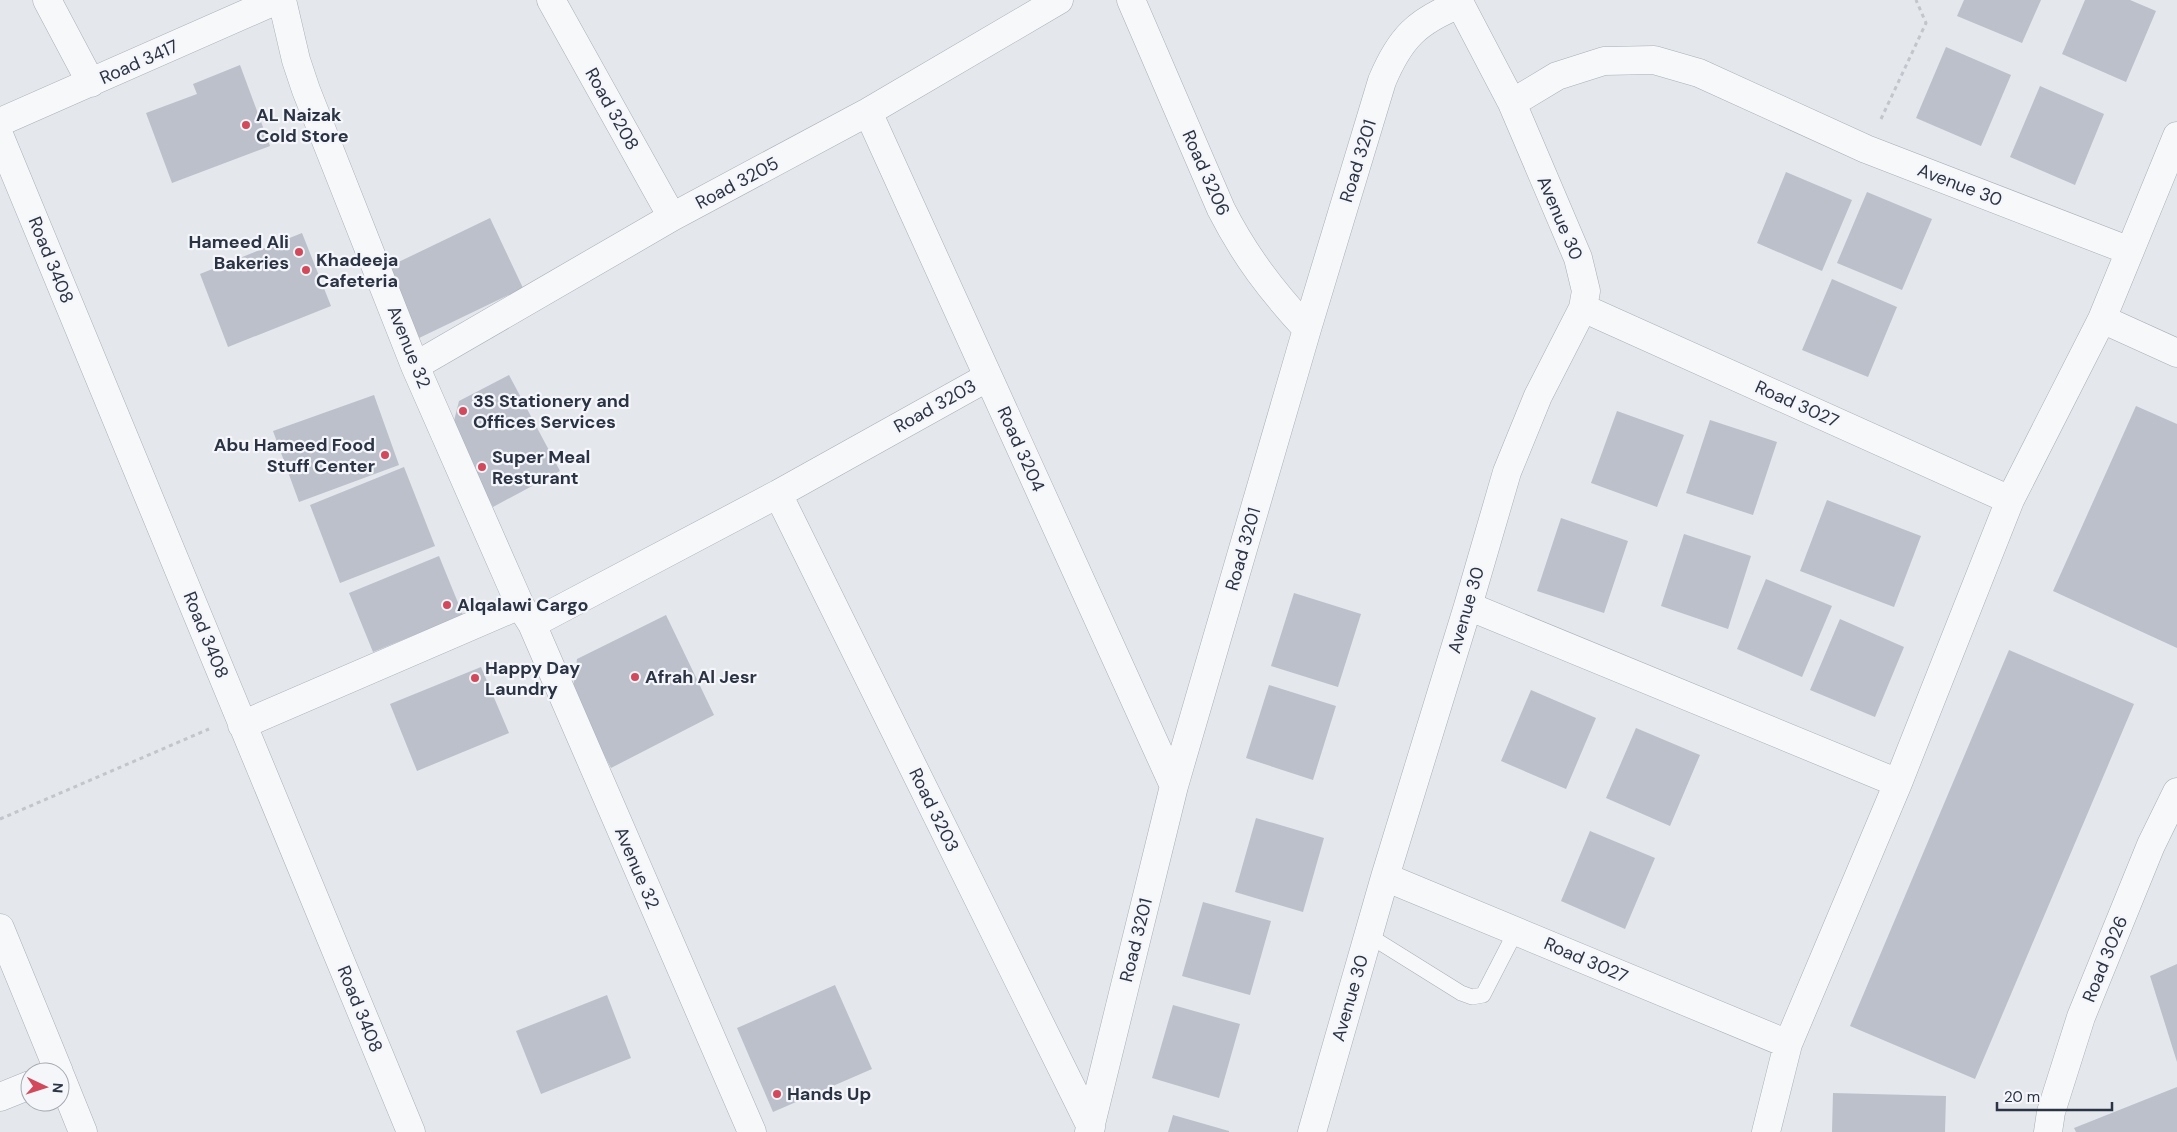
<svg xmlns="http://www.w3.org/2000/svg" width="2177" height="1132" font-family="'DM Sans',sans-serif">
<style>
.building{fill:#bbc0ca}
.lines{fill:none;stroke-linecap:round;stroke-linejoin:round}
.lane-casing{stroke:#a9aeb7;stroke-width:16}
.street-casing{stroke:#a9aeb7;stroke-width:29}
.path{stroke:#c2c5cb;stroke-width:3;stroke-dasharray:4 4;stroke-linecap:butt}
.lane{stroke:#f7f8fa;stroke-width:15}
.street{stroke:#f7f8fa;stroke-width:28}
.poi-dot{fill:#d1495b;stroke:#f4f6f9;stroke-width:2}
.labels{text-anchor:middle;stroke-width:4.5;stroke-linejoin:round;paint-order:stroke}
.street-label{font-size:18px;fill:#2b3445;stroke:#f4f6f9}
.poi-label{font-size:18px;font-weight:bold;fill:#2b3445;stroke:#f4f6f9;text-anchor:start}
</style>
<rect width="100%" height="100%" fill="#e4e7ec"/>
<path class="building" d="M1964,0H2041L2022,43L1957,16Z
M2085,0H2130L2156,11L2126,82L2062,54Z
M1946,47L2011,75L1981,146L1916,118Z
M240,65L270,146L172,183L146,113L197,94L193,84Z
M2040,86L2104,114L2075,185L2010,157Z
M1786,172L1852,200L1822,271L1757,243Z
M1867,192L1932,219L1902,290L1837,263Z
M490,218L523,288L417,339L384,269Z
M302,233L331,306L228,347L200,274Z
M1832,279L1897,307L1868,377L1802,350Z
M509,375L560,471L493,507L452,429L459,401Z
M374,395L399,465L299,502L273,431Z
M2136,406L2177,424V648L2053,591Z
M1617,411L1684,435L1657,507L1591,483Z
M1710,420L1777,442L1753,515L1686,493Z
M404,467L435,546L340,583L310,505Z
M1827,500L1921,536L1894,607L1800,571Z
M1561,518L1628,541L1604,613L1537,591Z
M1684,534L1751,556L1728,629L1661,606Z
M439,556L463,615L373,652L349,593Z
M1766,579L1832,606L1802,677L1737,649Z
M1294,593L1361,614L1338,687L1271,666Z
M666,615L714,715L611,768L572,695L577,659Z
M1840,619L1904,647L1875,717L1810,690Z
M2009,650L2134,704L1975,1079L1850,1026Z
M481,667L509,733L417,771L390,704Z
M1269,685L1336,706L1313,780L1246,758Z
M1531,690L1596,718L1566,789L1501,761Z
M1636,728L1700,755L1670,826L1606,798Z
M1256,818L1324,838L1303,912L1235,892Z
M1590,831L1655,858L1625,929L1561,901Z
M1203,902L1271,921L1250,995L1182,976Z
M2177,964V1062L2150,976Z
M835,985L872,1069L773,1112L737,1028Z
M607,995L631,1058L541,1094L516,1031Z
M1173,1005L1240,1024L1219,1098L1152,1078Z
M2177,1087V1132H2076L2074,1128Z
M1833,1093L1946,1096L1945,1132H1832Z
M1173,1115L1229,1131V1132H1168Z"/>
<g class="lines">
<g class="lane-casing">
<path id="lane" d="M1368,935L1461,993L1472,997L1483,995L1516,931"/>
</g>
<g class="street-casing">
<path id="street" d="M47,0L91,83
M282,0L296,60L306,90L415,366L520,605L532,624L752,1132
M551,0L672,217
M1131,0L1221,209C1245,256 1271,290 1307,329
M1512,103L1557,76L1604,61L1654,60L1699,73L1866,149L2130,251
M868,112L1174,786
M0,122L277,0
M0,137L411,1132
M1583,308L2010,500
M2102,319L2177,353
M415,366L672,217L868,112L1059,0
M778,494L1091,1127
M1468,606L1898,783
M532,624L778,494L988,377
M242,725L520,605
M1385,877L1788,1044
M0,928L59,1072
M60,1075L83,1132
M0,1097L30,1085
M1089,1132L1174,786L1307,329L1382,81C1400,38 1417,21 1460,4
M1312,1132L1385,877L1468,606L1507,472L1538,396L1583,308L1586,291L1578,258L1512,103L1458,0
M1766,1132L1788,1044L1898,783L2010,500L2102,319L2177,136
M2048,1132L2051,1112L2081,1017L2151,845L2177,792"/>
</g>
<path class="path" d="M1881,119L1926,23L1916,0
M0,819L209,729"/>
<use href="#lane" class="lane"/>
<use href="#street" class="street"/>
</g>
<g class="poi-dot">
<circle cx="246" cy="125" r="5"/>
<circle cx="299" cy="252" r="5"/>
<circle cx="306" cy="270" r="5"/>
<circle cx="463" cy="411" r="5"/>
<circle cx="385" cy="455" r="5"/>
<circle cx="482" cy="467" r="5"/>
<circle cx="447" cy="605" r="5"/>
<circle cx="635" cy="677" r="5"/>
<circle cx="475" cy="678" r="5"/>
<circle cx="777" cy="1094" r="5"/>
</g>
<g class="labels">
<g class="street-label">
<text transform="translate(139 62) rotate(-24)" y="6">Road 3417</text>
<text transform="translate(612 109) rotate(61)" y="6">Road 3208</text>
<text transform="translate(1358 161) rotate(-73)" y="6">Road 3201</text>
<text transform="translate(1206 173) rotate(66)" y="6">Road 3206</text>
<text transform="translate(737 183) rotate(-28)" y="6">Road 3205</text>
<text transform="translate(1960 185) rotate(21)" y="6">Avenue 30</text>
<text transform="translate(1560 218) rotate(67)" y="6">Avenue 30</text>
<text transform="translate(51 260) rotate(68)" y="6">Road 3408</text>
<text transform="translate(409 347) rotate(68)" y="6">Avenue 32</text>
<text transform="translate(1797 404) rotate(24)" y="6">Road 3027</text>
<text transform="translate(935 406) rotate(-29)" y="6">Road 3203</text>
<text transform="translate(1021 449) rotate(66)" y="6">Road 3204</text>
<text transform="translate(1243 549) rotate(-74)" y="6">Road 3201</text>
<text transform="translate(1466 610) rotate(-74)" y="6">Avenue 30</text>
<text transform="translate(206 635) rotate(68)" y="6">Road 3408</text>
<text transform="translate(934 810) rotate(64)" y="6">Road 3203</text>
<text transform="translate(637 868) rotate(67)" y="6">Avenue 32</text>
<text transform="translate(1136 940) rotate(-76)" y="6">Road 3201</text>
<text transform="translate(2105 959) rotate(-68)" y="6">Road 3026</text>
<text transform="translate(1586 960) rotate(23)" y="6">Road 3027</text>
<text transform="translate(1350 998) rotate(-74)" y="6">Avenue 30</text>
<text transform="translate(360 1009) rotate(68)" y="6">Road 3408</text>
</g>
<g class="poi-label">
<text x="256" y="121">AL Naizak<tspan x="256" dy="21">Cold Store</tspan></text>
<text x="289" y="248" text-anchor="end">Hameed Ali<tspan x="289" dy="21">Bakeries</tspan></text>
<text x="316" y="266">Khadeeja<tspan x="316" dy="21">Cafeteria</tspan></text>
<text x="473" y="407">3S Stationery and<tspan x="473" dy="21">Offices Services</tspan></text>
<text x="375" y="451" text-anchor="end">Abu Hameed Food<tspan x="375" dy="21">Stuff Center</tspan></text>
<text x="492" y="463">Super Meal<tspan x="492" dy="21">Resturant</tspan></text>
<text x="457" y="611">Alqalawi Cargo</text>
<text x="485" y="674">Happy Day<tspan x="485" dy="21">Laundry</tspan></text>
<text x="645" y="683">Afrah Al Jesr</text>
<text x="787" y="1100">Hands Up</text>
</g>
</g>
<g transform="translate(45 1087) rotate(94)"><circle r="24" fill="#f4f6f9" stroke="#a4a8b1"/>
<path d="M0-4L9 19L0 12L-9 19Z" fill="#d1495b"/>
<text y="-8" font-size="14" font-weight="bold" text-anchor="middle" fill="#2b3445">N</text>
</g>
<path d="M1997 1102v8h115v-8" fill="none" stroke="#2b3445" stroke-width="2.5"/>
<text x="2004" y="1102" font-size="15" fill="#2b3445" stroke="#f4f6f9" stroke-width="4" paint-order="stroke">20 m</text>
</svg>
